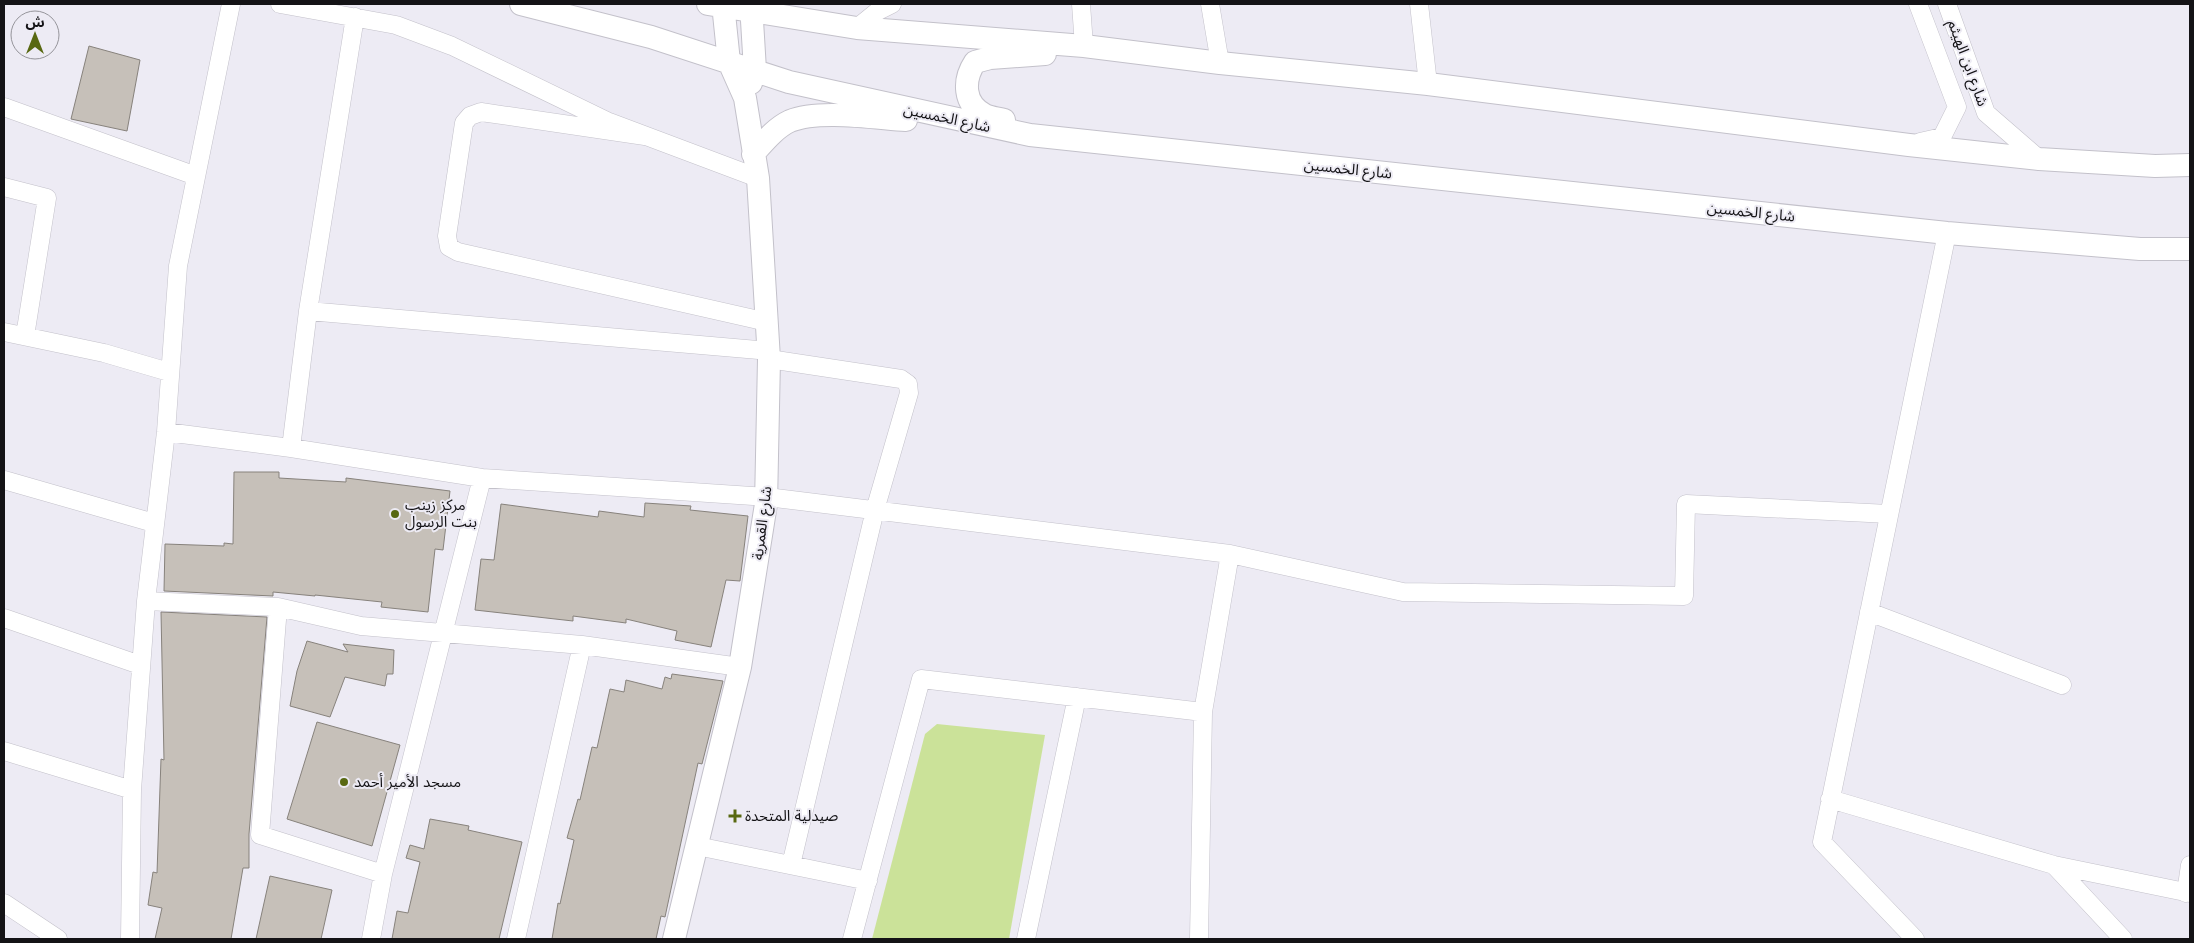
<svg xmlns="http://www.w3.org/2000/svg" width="2194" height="943" font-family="Helvetica,'Noto Sans Arabic',sans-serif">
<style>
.green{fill:#cbe299}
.building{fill:#c6c0b9;stroke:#87827c}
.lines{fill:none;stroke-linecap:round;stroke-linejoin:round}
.minor-casing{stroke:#c3c1ca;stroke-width:19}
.tertiary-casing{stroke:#c3c1ca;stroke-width:24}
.minor{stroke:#fff;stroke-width:18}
.tertiary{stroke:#fff;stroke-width:22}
.poi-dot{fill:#586811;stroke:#edebf4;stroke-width:2}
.labels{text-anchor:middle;stroke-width:4;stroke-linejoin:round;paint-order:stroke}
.street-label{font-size:15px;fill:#141316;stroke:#edebf4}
.poi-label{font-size:15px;fill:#141316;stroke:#edebf4;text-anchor:start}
</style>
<rect width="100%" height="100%" fill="#edebf4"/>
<path class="green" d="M937,724L1045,735L1009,939H872L925,734Z"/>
<path class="building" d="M89,46L140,60L127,131L71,119Z
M234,472H279V478L346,482V478L450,491L443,550L435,549L428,612L381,607L382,602L315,595V596L273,592V596L164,591L165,544L224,546V543L233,544Z
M645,503L691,506L690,510L748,516L740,581L726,580L711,647L675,640L677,631L626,619V623L573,616V621L475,610L481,559L494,560L501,504L598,517L599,511L644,517Z
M161,612L267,617L249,834V868H243L231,939H155L162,908L148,905L153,872L157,873L161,759L164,760Z
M307,641L348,652L343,644L394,650L393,674H387L385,686L345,677L330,717L290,706L297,671Z
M672,674L723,681L702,764L698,763L665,917L661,916L656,939H552L558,903L560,904L574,840L567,838L578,799L580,800L592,747L597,748L610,689L624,692L626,680L662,689L665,677L671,679Z
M317,722L400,745L372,846L287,819Z
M430,819L469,826L468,830L522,842L499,939H392L397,911L408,913L420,862L406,858L410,845L424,849Z
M270,876L332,890L321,939H256Z"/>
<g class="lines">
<g class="minor-casing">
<path id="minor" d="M280,4L396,25L452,46L609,122L758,178
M1081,4L1084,46
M1210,4L1220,63
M1419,4L1428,84
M1918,4L1957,107L1942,137L1920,142
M1947,4L1986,113L2039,159
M857,28L878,11L892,4
M4,107L196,176
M645,136L481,112L470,116L464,123L447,236L449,247L458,252L767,322
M4,187L47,198L25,336
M308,311L769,351
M4,332L104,353L169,372
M769,359L901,379L908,384L909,393L875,510L791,865
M166,432L291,448L482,478L767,497L1230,554L1403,592L1684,596L1686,504L1889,514
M291,448L308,311L355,17
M4,480L154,523
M146,601L166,432L178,266L231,4
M278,607L260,835L383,874
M1869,612L2062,685
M4,618L140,665
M4,751L132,790
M1830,799L2054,865L2190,893
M697,846L868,881
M2054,865L2123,939
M2186,893L2190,865
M4,903L58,939
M130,939L132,790L146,601L278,607L361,626L582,645L740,667
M371,939L383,874L482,478
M516,939L582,645
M852,939L921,679L1203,712
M1026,939L1077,697
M1199,939L1203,712L1230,554
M1915,939L1822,842L1947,233"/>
</g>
<g class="tertiary-casing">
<path id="tertiary" d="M521,4L651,37L789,82L1030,135L1947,233L2140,249H2190
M708,4L857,28L1084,46L1220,63L1428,84L1909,145L2039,159L2155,166L2190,165
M751,83L755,70L751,4
M1004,120C998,118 991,118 985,115C963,104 963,80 975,62L990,58L1045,54
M753,154C764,142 775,128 790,121C818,109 875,118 906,120
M674,939L740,667L766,504L769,359L758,178L745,98L729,62L723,4"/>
</g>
<use href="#minor" class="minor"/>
<use href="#tertiary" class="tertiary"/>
</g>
<g class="poi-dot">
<circle cx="395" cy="514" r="5"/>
<circle cx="344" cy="782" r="5"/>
<path d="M732.5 808.5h5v5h5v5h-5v5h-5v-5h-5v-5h5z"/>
</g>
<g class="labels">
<g class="street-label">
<text transform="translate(1968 63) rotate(70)" y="5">شارع ابن الهيثم</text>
<text transform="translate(947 118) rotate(12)" y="5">شارع الخمسين</text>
<text transform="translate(1348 169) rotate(6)" y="5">شارع الخمسين</text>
<text transform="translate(1751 212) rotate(6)" y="5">شارع الخمسين</text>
<text transform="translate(762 523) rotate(-83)" y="5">شارع القمرية</text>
</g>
<g class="poi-label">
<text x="405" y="510">مركز زينب<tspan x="405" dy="17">بنت الرسول</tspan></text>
<text x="354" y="787">مسجد الأمير أحمد</text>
<text x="745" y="821">صيدلية المتحدة</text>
</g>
</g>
<rect width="2194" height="943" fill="none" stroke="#141316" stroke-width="10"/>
<g transform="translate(35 35)"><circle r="24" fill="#edebf4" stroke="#96959b"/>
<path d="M0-4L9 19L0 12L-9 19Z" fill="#586811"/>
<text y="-8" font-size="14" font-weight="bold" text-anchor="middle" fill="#141316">ش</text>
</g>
</svg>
